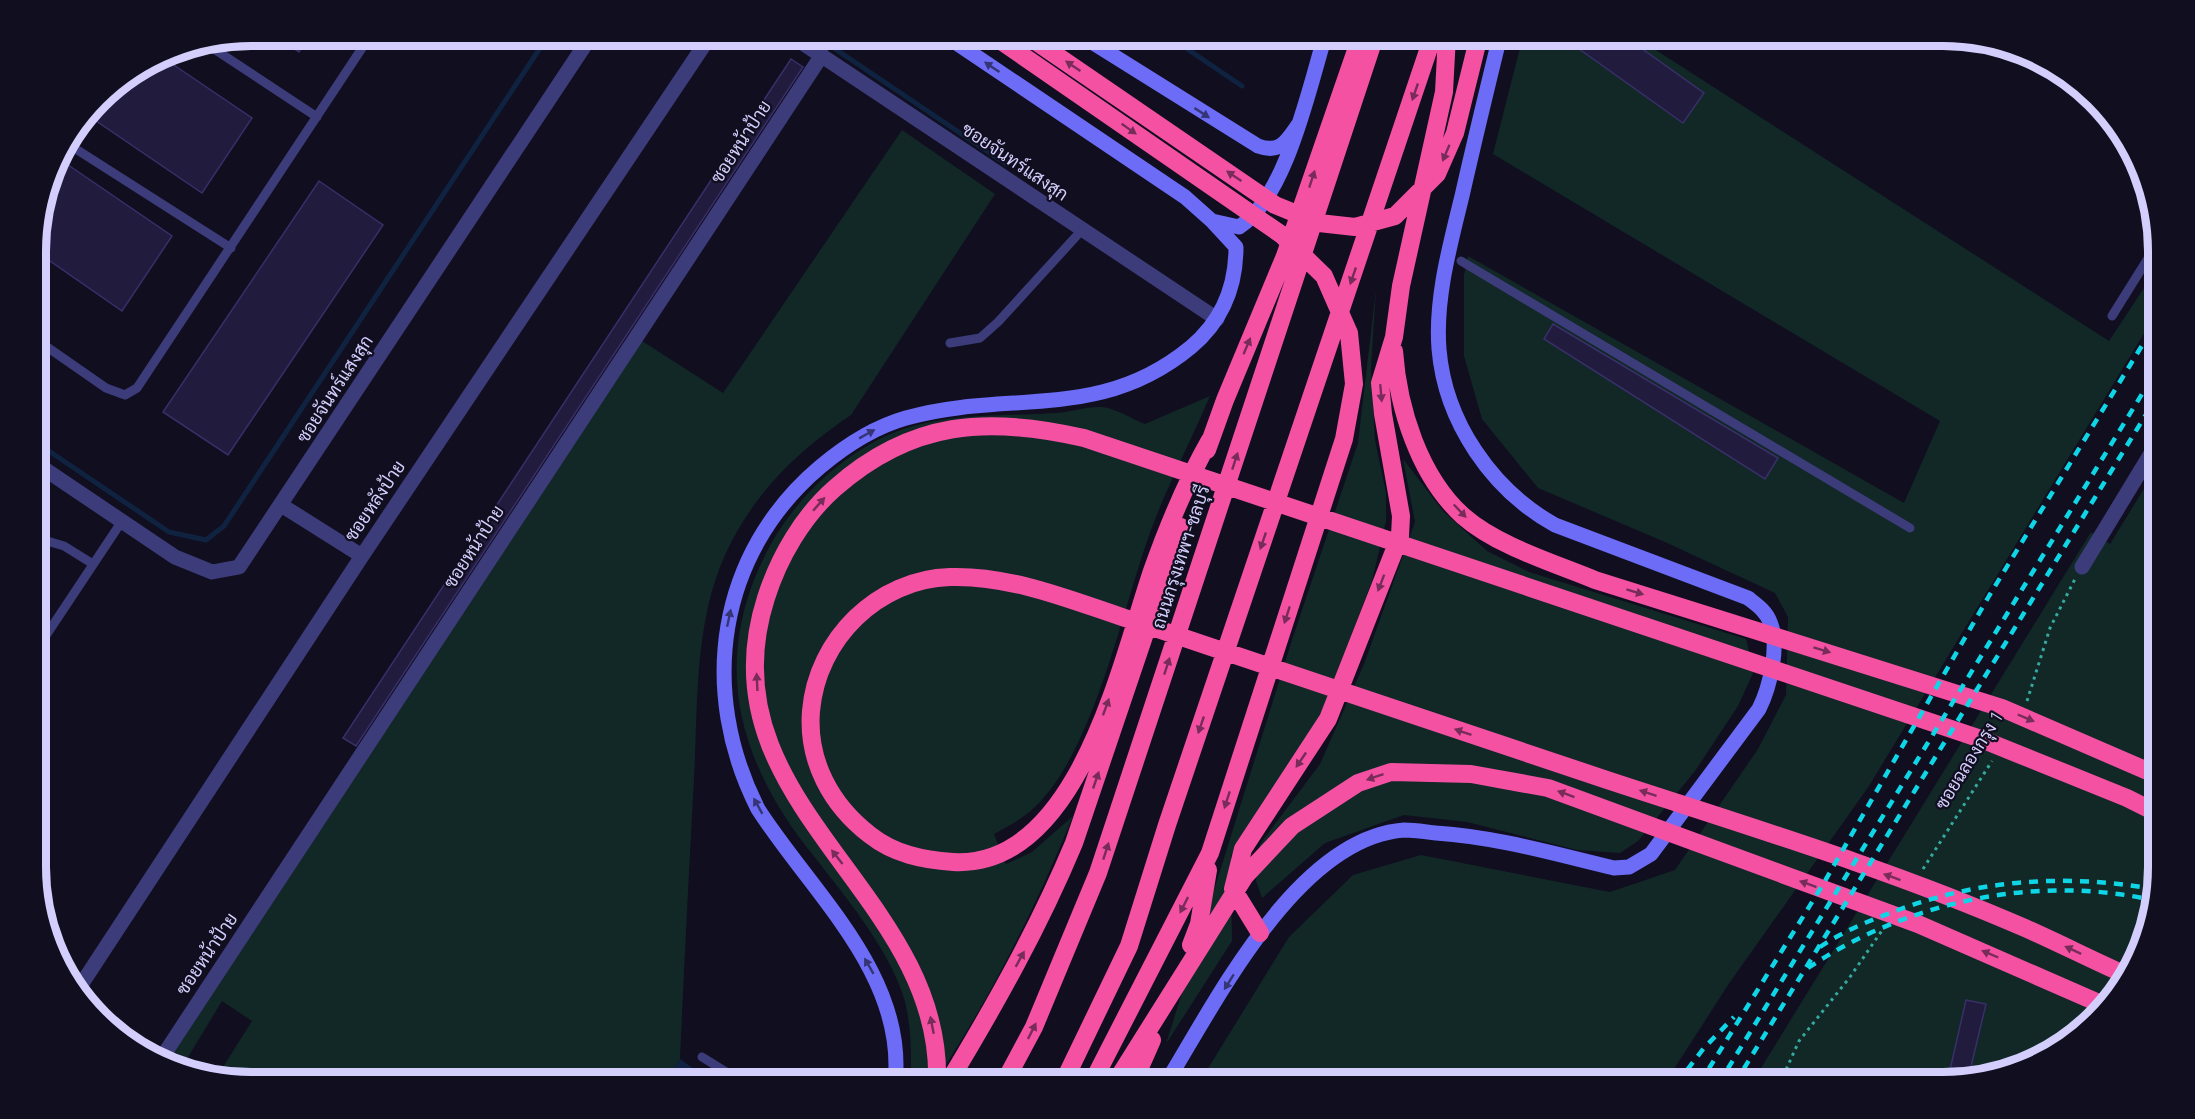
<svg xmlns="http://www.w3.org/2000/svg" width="2195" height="1119" font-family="Quicksand,Sarabun,sans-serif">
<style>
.green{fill:#112827}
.water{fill:#0f2341}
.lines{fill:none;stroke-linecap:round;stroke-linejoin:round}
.stream{stroke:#0f2341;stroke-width:5}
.building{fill:#211b3e;stroke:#392f69;stroke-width:1.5}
.path{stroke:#35a9a0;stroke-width:3;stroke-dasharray:3 4.5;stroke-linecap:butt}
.service{stroke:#3d3c7b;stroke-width:9}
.minor{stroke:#3d3c7b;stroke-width:15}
.secondary{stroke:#6c6cf6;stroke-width:15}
.motorway{stroke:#f451a3;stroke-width:18}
.rail{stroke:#0fd6e7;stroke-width:4.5;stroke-dasharray:9 8;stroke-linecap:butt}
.oneway{fill:#772c5a}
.oneway2{fill:#353475}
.labels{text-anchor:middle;stroke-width:4.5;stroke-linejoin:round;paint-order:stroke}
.street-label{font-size:18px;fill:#d3cefc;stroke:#100e1f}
.rim{fill:none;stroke:#d3cefc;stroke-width:8}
</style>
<rect width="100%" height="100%" fill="#100e1f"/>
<path class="green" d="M1523,36H1634L2109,341L2144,288L2157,295V312L1869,786L1728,985L1665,1083H1199L1289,937L1353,875L1421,855L1610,892L1675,870L1758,749L1786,695L1788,617L1775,593L1665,542L1538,488L1482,419L1464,356V275L1468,256L1904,503L1940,421L1493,154Z
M902,130L995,194L851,415C796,452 753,494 725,555C694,624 698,705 694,778C689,872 684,966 680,1059L664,1083H252L218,1075L252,1021L222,1001L182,1067L161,1062L639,339L723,393Z
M1376,289L1371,369L1375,440L1386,493V521L1372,581L1320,717L1231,856L1232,941L1166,1044L1292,640L1358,443Z
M1210,396C1191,441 1168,484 1151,530C1122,609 1095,748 1036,806C1024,818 1009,826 994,834L1006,864L1032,852L1073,816C1035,909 990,999 934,1083H911C911,1051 912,1022 902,992C885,944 844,895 813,855C747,773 714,682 754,580C776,523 815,477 867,446C925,411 991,417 1056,413C1070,412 1088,406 1102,407C1115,408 1132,419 1145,424Z
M1403,459L1443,511L1487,551L1529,572L1746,639L1754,671L1738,706L1695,771L1638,841L1620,853L1577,850L1467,822L1404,815L1325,843L1262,898L1256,881L1260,844L1320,764L1364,664L1415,522Z
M2158,466L2159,868L2137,962L2063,1046L1957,1083L1753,1081L2091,532L2110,544Z"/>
<path class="water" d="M680,1059L714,1083H664Z"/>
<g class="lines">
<path class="stream" d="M816,36L1006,164
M1168,36L1242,86
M37,443L169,532L206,540L224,526L548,36"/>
</g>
<path class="building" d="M274,36H310L299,52Z
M1561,36H1624L1704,93L1683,123Z
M162,57L252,118L202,193L89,116L109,90Z
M791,59L803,67L356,746L343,738Z
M58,158L172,236L122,311L37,252L36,237Z
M319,181L383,225L228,455L163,412Z
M1553,324L1778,458L1765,479L1544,339Z
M1966,1000L1986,1004L1968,1079L1947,1083Z"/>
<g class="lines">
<path class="path" d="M2027,701L2050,628L2075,579
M1923,869L1992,761
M1780,1083L1799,1041L1850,977L1883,929"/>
<path class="service" d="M368,39L395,45L411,36
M208,45L317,117
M68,144L231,248
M1461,261L1910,528
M2112,316L2157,244
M37,340L106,388L125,395L137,388L370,36
M950,343L980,338L998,322L1081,231
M37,538L64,546L93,564
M37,649L122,521
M702,1057L744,1083"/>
<path class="minor" d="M792,36L1217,319
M37,464L175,557L212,572L239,567L591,36
M281,505L362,556
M2082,567L2158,442
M77,991L362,556L710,36
M159,1062L822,55"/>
<path class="secondary" d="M1082,36L1258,146C1280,154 1287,141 1298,125
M1212,221L1239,227C1286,198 1309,88 1325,36
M895,1083C907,975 811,892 758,809C698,691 717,554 820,467C845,446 874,427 906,418C1010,389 1099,423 1191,347C1222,321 1236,287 1236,247L1212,221L1185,197L946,36
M1166,1083C1216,1002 1297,838 1404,830C1415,830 1426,832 1436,833C1497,837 1555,854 1614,868L1629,867L1651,854L1759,709C1770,687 1780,645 1770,622C1766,611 1757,605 1748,598L1555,525C1492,490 1445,422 1439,349C1435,299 1450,245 1462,196C1474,143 1487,89 1500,36"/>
<path class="motorway" d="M994,36L1282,235L1324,276L1349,333L1354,384L1344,439L1210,853L1092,1083
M1028,36L1275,205L1319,223L1355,227L1395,216L1437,174L1455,133L1479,36
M1394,351C1398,408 1419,476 1463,516C1497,546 1554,563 1595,580L2002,708L2159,776
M1210,440C1186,482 1168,526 1152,571C1121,662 1078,869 953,862C923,860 894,854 870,835C831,805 807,761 811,711C817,639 878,579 950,577C1009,575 1068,599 1122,617C1178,636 1235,655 1291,674C1396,709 1501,745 1607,780C1747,826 1890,869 2025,928C2059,943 2092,960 2126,975
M1207,450L1225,400L1285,256L1361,36
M1260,933L1233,889L1243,849L1328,719L1400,536L1401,516L1383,414L1380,383L1394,337L1401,286L1444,92L1447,36
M1191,945L1199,924L1208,870
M937,1083C944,892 700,803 766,598C779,557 803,516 835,488C912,420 988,416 1084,438L1981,739L2127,798L2159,814
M948,1083C995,1005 1039,927 1074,843L1181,527
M1004,1083L1034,1027L1098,873L1375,36
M1063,1083L1129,946L1167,825L1433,36
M1115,1083L1245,876L1292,826L1358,783L1391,772L1471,774L1548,788L1918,924L2101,1004
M1133,1083L1152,1040"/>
<path class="rail" d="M1820,947C1843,931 1871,920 1898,910C1982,879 2066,874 2154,889
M1808,968C1906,902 2035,874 2152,900
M1677,1083L1704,1048L1734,1017
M1700,1083L1822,886L1989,596L2157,321
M1719,1083L2158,368
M1735,1083L2158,395"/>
</g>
<defs><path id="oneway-solid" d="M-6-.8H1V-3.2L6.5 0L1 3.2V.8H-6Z" transform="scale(1.5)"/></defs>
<g class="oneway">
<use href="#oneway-solid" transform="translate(1073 66) rotate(-146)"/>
<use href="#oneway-solid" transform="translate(1415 92) rotate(109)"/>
<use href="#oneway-solid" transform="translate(1129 129) rotate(35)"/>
<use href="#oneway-solid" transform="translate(1446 153) rotate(113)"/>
<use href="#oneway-solid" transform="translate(1234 176) rotate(-146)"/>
<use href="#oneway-solid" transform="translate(1312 179) rotate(-72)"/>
<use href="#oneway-solid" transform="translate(1353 276) rotate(109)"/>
<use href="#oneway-solid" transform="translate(1247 346) rotate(-67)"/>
<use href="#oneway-solid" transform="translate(1381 393) rotate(85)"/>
<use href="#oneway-solid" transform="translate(1235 461) rotate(-72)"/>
<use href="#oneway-solid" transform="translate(819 504) rotate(-49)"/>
<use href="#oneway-solid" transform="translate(1460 511) rotate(46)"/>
<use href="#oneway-solid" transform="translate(1263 541) rotate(109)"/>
<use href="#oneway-solid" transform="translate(1381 583) rotate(111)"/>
<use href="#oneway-solid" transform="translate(1635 592) rotate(17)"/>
<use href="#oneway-solid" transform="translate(1287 615) rotate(108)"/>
<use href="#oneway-solid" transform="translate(1822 650) rotate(17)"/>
<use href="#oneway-solid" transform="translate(1167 666) rotate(-72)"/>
<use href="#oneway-solid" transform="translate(757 682) rotate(-93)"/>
<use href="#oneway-solid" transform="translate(1106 707) rotate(-70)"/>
<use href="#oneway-solid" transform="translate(2026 718) rotate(23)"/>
<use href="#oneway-solid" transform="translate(1201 725) rotate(109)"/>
<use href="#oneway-solid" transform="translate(1463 732) rotate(-161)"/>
<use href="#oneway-solid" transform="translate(1301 760) rotate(124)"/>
<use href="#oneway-solid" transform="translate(1375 777) rotate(161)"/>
<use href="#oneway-solid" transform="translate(1096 780) rotate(-71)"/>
<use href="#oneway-solid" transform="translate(1648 793) rotate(-162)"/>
<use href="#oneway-solid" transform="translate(1566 794) rotate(-160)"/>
<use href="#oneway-solid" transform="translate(1227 800) rotate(108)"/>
<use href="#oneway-solid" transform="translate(1106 851) rotate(-72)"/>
<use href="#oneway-solid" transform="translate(837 857) rotate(-128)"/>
<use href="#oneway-solid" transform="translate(1892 877) rotate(-160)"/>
<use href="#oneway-solid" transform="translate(1808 884) rotate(-160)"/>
<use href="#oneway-solid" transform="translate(1184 905) rotate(117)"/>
<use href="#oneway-solid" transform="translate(2073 950) rotate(-155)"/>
<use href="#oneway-solid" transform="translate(1990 954) rotate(-157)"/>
<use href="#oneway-solid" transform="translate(1020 959) rotate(-61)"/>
<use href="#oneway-solid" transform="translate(932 1025) rotate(-101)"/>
<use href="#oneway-solid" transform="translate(1032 1031) rotate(-63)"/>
</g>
<g class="oneway2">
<use href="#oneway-solid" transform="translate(992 67) rotate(-146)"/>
<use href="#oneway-solid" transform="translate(1202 113) rotate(33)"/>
<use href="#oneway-solid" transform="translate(867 434) rotate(-29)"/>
<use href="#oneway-solid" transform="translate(729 618) rotate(-78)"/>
<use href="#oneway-solid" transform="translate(758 806) rotate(-119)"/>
<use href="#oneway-solid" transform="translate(869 966) rotate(-120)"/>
<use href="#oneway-solid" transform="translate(1229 982) rotate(122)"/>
</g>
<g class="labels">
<g class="street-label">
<text transform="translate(741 142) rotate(-57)" y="6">ซอยหน้าป้าย</text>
<text transform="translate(1015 162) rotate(34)" y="6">ซอยจันทร์แสงสุก</text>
<text transform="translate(335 389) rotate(-57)" y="6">ซอยจันทร์แสงสุก</text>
<text transform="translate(375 501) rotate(-56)" y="6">ซอยหลังป้าย</text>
<text transform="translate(474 547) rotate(-57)" y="6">ซอยหน้าป้าย</text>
<text transform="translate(1181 557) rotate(-72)" y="6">ถนนกรุงเทพฯ-ชลบุรี</text>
<text transform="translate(1969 761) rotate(-58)" y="6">ซอยฉลองกรุง 1</text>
<text transform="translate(207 954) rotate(-56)" y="6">ซอยหน้าป้าย</text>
</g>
</g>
<path d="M0 0H2195V1119H0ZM251 46H1943A205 205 0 0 1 2148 251V867A205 205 0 0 1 1943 1072H251A205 205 0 0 1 46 867V251A205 205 0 0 1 251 46Z" fill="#100e1f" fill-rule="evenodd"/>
<path class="rim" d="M251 46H1943A205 205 0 0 1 2148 251V867A205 205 0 0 1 1943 1072H251A205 205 0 0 1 46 867V251A205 205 0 0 1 251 46Z"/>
</svg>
